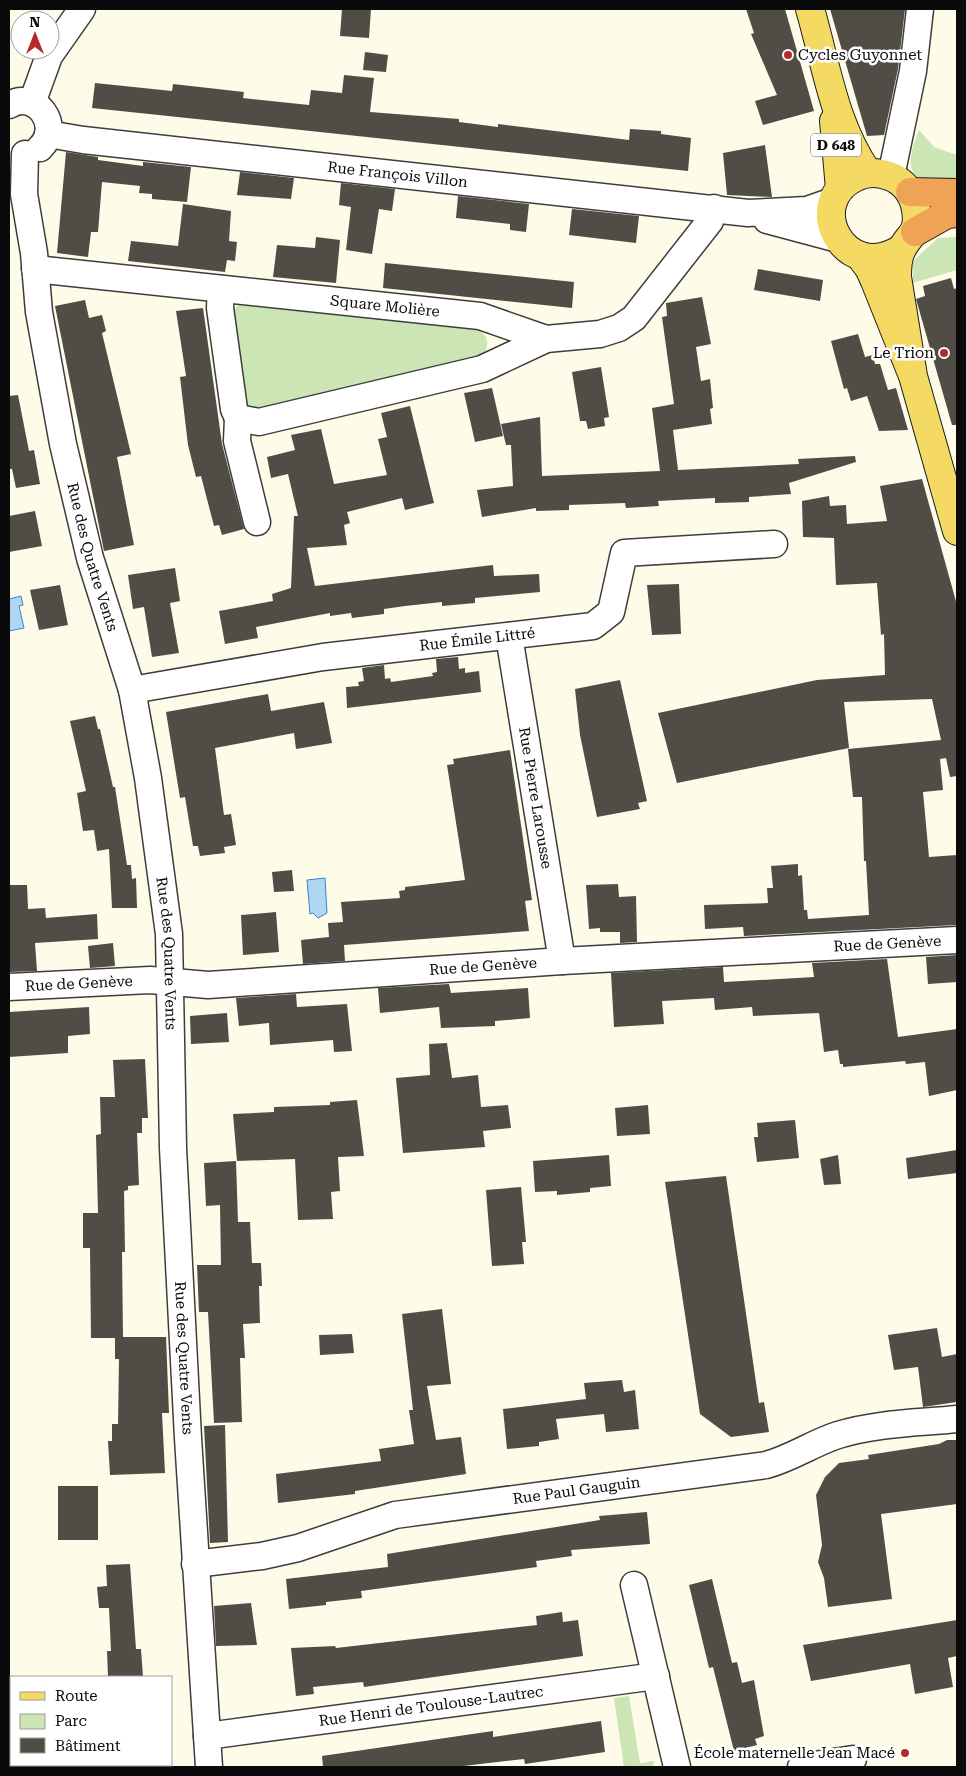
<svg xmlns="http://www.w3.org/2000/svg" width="966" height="1776" font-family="'Roboto Serif',serif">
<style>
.green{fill:#cbe6b4}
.water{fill:#afd6f3;stroke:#3986c7}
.building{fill:#524c47}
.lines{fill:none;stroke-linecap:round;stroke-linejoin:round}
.minor-casing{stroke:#3d3d3d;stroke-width:29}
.major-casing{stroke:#1b1b1b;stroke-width:30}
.highway-casing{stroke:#1b1b1b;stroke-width:30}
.minor{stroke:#fff;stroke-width:26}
.major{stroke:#f4d963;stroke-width:28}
.highway{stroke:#efa455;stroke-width:28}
.poi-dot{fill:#b42a28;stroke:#fff;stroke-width:2}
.labels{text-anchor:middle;stroke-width:5;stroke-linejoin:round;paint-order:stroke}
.shield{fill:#fff;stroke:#545454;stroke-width:1}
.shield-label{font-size:14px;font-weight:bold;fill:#0a0a0a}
.poi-label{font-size:15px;fill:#0a0a0a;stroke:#fff;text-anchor:end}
.street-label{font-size:15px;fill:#0a0a0a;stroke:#fff}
</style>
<rect width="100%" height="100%" fill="#fefbe8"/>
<path class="green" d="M919,130L934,147L957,155V183C912,185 901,174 919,130Z
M957,237V270L913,283V261L938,238Z
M247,304L476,329C489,336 490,343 483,356L268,410L246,407L233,311L238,305Z
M629,1696L640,1763L655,1761L652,1767H624L614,1698Z"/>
<path class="water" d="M21,596L23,605L19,606L24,628L9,631V599Z
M325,878L327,913L318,918L313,913L310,914L307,880Z"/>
<path class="building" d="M342,9H371L369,38L340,36Z
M746,9H785L814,111L763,125L755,101L777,95L751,34L754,33Z
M830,9H905L898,69L884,135L867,136Z
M365,52L388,55L386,72L363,70Z
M344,75L374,78L370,112L459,119V122L498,127V124L629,140L630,129L661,131V134L691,138L688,171L92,108L95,83L172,91L173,84L244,92L243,98L309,105L311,90L342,93Z
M765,145L772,197L727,195L723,153Z
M66,152L98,157V160L143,166V162L191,167L187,202L152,199V194L139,193L140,186L102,182L98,232H91L88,257L57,253Z
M240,172L294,178L291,199L237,195Z
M341,183L395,189L392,211L379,209L372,254L346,250L351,207L339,205Z
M458,196L529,204L526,232L510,230V224L456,218Z
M183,204L231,211L229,241L237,242L235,261L227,260L225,272L128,261L131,241L178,246Z
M572,209L639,216L636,243L569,235Z
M316,237L340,240L336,283L273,277L277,245L315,248Z
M385,263L574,282L572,308L383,288Z
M758,269L823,280L820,301L754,290Z
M951,278L954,289L957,288V425H952L916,299L925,296L923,286Z
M702,297L711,344L696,347L701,381L710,379L713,408L710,409L712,424L673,430L678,470L799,464L798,459L855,456L856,462L789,483L791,494L749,497V502L715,503V498L658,501L659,506L626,508L625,503L569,505V510L536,511V508L482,517L477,490L513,486L511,445H506L501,424L540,417L542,476L660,471L652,408L674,404L662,317L667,316L666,303Z
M85,300L89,318L102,315L106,331L102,333L131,454L117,457L134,545L104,551L55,306Z
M203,308L222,444L244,529L222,535L219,525L214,526L201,476L196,477L188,445L180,377L186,376L176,311Z
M858,334L865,357L873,355L875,364H880L888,390L896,388L908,430L879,431L867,396L851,401L847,388L844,389L831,341Z
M601,367L609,417L604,418L605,426L588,429L586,421H580L572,372Z
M492,388L503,436L475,442L464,393Z
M18,395L29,451L34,450L40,484L16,488L12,469H9V396Z
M410,406L434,503L405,510L402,498L347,512L350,523L344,525L347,545L307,548L315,586L493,565L494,576L539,574L540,592L475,598V603L442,606V602L405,606L384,609V614L352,618L351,613L330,616V613L256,627L258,638L225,644L219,611L273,601L272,594L291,588L294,516H298L288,474L271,478L267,457L295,450L291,435L321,429L334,484L387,475L378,439L387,437L381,413Z
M922,479L957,605V776L950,777L946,758L940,759L943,790L923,792L929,857L957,855V925L744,936L743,927L705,929L704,905L768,903L767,888H773L771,866L798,864V876L802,875L804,910H807L808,919L869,915L866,861H864L862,797H853L848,749L941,740L932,699L844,702L849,748L677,783L658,713L817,680L885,675L884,634L881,635L877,583L836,585L834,538L803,537L802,501L829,496L830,506L846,505L847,524L887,521L880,486Z
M35,511L42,546L9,552V516Z
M175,568L180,601L170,603L179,653L152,657L144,607L133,609L128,575Z
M679,584L681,634L652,635L647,585Z
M60,585L68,625L39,630L30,590Z
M458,657L459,669L465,668V673L479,671L481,692L347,708L346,687L359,686L358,682L364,681L362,668L384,665L385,679L390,678L391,682L433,676L432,673L437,672L436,659Z
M620,680L647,801L638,803L640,809L597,817L580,735L575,689Z
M268,694L271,711L324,702L332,743L296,749L294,733L215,748L224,815L231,814L236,845L224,847L225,853L200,856L198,846H193L185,797L180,798L166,712Z
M95,716L98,729H100L113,787H115L127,865H131L132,879L136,878L137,908H112L109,849L97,851L94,830L83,831L77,793L86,791L70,721Z
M510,750L532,900L525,901L529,931L344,945L345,961L303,964L301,940L329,937L328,923L343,922L341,902L400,898L399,891L405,890V887L465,880L447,765L454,764L453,759Z
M292,870L294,891L274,892L272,872Z
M618,884L619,897L636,896L637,942L620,943V932H600V928L589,929L586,885Z
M9,885H27L28,909L45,908L46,918L97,914L98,939L35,943L37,971L9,972Z
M276,912L279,952L243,955L241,915Z
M113,943L115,966L90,968L88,946Z
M957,955V982L928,984L926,957Z
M887,959L898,1037L957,1029V1090L929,1096L925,1062L906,1064L905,1061L843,1067V1064H840L838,1050L824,1052L819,1013L753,1016L752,1007L715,1010L714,998L662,1001L664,1024L614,1027L611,973L723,967L724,982L814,977L812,963Z
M449,984L451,993L528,988L530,1018L495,1021V1026L441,1028L439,1007L380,1013L378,988Z
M296,994L297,1007L347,1004L352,1051L334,1052L333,1040L270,1045L269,1023L239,1026L236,998Z
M89,1007L90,1034L68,1036V1053L9,1057V1012Z
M227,1013L229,1042L191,1044L190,1016Z
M447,1043L452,1078L478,1075L481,1107L508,1105L511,1128L483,1131L485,1147L403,1153L396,1078L430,1075L429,1044Z
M145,1059L148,1118H142V1133H137L139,1185L128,1186V1190L124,1191L125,1252H122L123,1337H166L169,1413H162L165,1473L110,1475L108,1441H112V1424H118L119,1359H115V1338H91L90,1248H83V1213H98L96,1135L101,1134L100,1097H115L113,1060Z
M357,1100L364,1156L338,1157L340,1191L331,1192L333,1219L298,1220L295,1159L237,1161L233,1114L274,1112V1107L330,1105V1102Z
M648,1105L650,1134L617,1136L615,1108Z
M795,1120L799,1158L757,1162L754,1137H758L757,1123Z
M957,1150V1173L908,1179L906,1158Z
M609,1155L611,1186L590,1188V1192L557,1195V1191L535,1192L533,1161Z
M838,1155L841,1184L824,1185L820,1159Z
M236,1161L238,1222H250L252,1263H261L262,1286H259L260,1323L243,1324L245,1358H240L242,1422L214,1423L208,1312H199L197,1265H221L220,1205L206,1206L204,1163Z
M726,1176L759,1403L764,1402L769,1432L731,1437L700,1414L665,1182Z
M521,1187L526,1242H522L524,1264L492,1266L486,1190Z
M442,1309L451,1384L427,1386L436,1440L461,1437L466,1474L355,1491V1494L278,1503L276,1474L381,1461L379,1449L414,1444L409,1410H413L402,1314Z
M937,1328L942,1357L957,1354V1402L923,1407L918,1367L894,1370L888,1335Z
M352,1334L354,1353L320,1355L319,1335Z
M622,1380L624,1392L635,1390L639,1429L606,1432L604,1414L556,1419L559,1439L539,1442V1446L507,1449L503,1409L586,1399L584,1383Z
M225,1425L228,1542L210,1543L204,1426Z
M947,1440H957V1504L881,1514L892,1599L828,1607L824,1578L818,1562L822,1545L816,1495L825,1477L839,1463L869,1459L868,1455L939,1444Z
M58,1486H98V1540H58Z
M647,1512L650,1544L571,1550L572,1556L536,1561L537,1567L361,1591L362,1598L326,1602V1605L289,1609L286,1579L388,1567L387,1554L600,1520L599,1516Z
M130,1564L136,1649H141L143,1677H108L107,1651H111L109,1608H99L97,1587L107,1586L106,1565Z
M712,1579L732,1663L737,1662L742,1683L754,1680L764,1736L755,1739L757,1745L734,1751L713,1667L709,1668L689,1585Z
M251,1603L257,1645L216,1646L214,1606Z
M562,1612L563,1622L578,1620L583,1656L364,1687L363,1682L313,1687L314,1694L296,1696L291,1648L335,1646L336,1648L537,1625L536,1616Z
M957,1620V1656L948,1658L953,1687L915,1694L910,1664L811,1681L803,1645Z
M601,1721L605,1752L525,1764L524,1759L455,1767H323L322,1756L493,1731V1737Z"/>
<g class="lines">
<g class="minor-casing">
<g id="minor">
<path d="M32,103L49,56L82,9"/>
<path d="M9,105C36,89 63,126 40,148"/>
<path id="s1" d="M48,134L83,140L748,213L807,210L833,201"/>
<path id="s2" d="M25,154L24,194L34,253L39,312L63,444L90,558L132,690L148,778L169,934L173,1148L188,1438L209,1767"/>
<path d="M891,176L913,71L920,9"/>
<path d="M767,220L838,239"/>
<path id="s3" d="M35,269L480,316L546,339L600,334L619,328L634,318L710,221L714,208"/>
<path d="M221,289L220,308L234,409L238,418L259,422L482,369L546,339"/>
<path d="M238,418L237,441L257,522"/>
<path id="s4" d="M509,636L562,961"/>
<path id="s5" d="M132,690L323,657L593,626L611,612L624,553L774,544"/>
<path id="s6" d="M9,987L150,980L208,985L562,961L957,940"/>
<path id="s7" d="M195,1564L262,1556L298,1548L395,1515L766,1465C792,1458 813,1443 838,1435C876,1423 918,1423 957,1419"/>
<path d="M634,1585L677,1767"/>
<path id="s8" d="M207,1736L656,1676"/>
<path d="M801,1767L853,1759"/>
</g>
</g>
<g class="major-casing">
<path id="major" d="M810,9C826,64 834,125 868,173
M834,121L840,189
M901,249C844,285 802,202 856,177C866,172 878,172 889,176C904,181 914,195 916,210C920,235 908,234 901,251C897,259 897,268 897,277L913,376
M860,256L869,268L875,281L913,376L957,531"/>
</g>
<g class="highway-casing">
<path id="highway" d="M910,192L957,193
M915,232L947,214L957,213"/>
</g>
<use href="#minor" class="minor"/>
<use href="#major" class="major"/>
<use href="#highway" class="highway"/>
</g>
<g class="poi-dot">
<circle cx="788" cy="55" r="5"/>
<circle cx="944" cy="353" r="5"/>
<circle cx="905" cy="1753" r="5"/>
</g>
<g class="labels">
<rect class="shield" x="811" y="133.5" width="50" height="23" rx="4"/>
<g class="shield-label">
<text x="836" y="150">D 648</text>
</g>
<g class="poi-label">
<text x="798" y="60" text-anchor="start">Cycles Guyonnet</text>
<text x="934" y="358">Le Trion</text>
<text x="895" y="1758">École maternelle Jean Macé</text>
</g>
<g class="street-label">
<text dy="5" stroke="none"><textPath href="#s1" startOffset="352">Rue François Villon</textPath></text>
<text dy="5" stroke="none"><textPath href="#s3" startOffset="352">Square Molière</textPath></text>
<text dy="5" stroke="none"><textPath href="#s2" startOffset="410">Rue des Quatre Vents</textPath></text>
<text dy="5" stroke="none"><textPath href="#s5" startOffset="349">Rue Émile Littré</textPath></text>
<text dy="5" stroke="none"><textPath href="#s4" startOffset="164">Rue Pierre Larousse</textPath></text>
<text dy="5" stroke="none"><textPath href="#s6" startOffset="880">Rue de Genève</textPath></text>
<text dy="5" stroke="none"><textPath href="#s2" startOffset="815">Rue des Quatre Vents</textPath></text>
<text dy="5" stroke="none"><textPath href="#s6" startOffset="475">Rue de Genève</textPath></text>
<text dy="5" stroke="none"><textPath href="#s6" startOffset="70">Rue de Genève</textPath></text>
<text dy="5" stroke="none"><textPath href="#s2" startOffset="1220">Rue des Quatre Vents</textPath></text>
<text dy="5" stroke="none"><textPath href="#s7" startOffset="390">Rue Paul Gauguin</textPath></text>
<text dy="5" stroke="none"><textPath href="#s8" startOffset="226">Rue Henri de Toulouse-Lautrec</textPath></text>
</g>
</g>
<rect width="966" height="1776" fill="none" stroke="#0a0a0a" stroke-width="20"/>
<rect x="10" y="1676" width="162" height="90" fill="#ffffff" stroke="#9d9d9d"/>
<rect x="20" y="1692" width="25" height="8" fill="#f4d963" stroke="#9d9d9d"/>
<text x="55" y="1701" font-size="15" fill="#0a0a0a">Route</text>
<rect x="20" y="1714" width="25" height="15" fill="#cbe6b4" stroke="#9d9d9d"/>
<text x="55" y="1726" font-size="15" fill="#0a0a0a">Parc</text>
<rect x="20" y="1738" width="25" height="15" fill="#524c47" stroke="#9d9d9d"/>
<text x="55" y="1751" font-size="15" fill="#0a0a0a">Bâtiment</text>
<g transform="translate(35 35)"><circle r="24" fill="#ffffff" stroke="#9d9d9d"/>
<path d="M0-4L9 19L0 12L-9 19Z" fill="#b42a28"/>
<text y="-8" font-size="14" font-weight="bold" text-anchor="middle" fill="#0a0a0a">N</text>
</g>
</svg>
